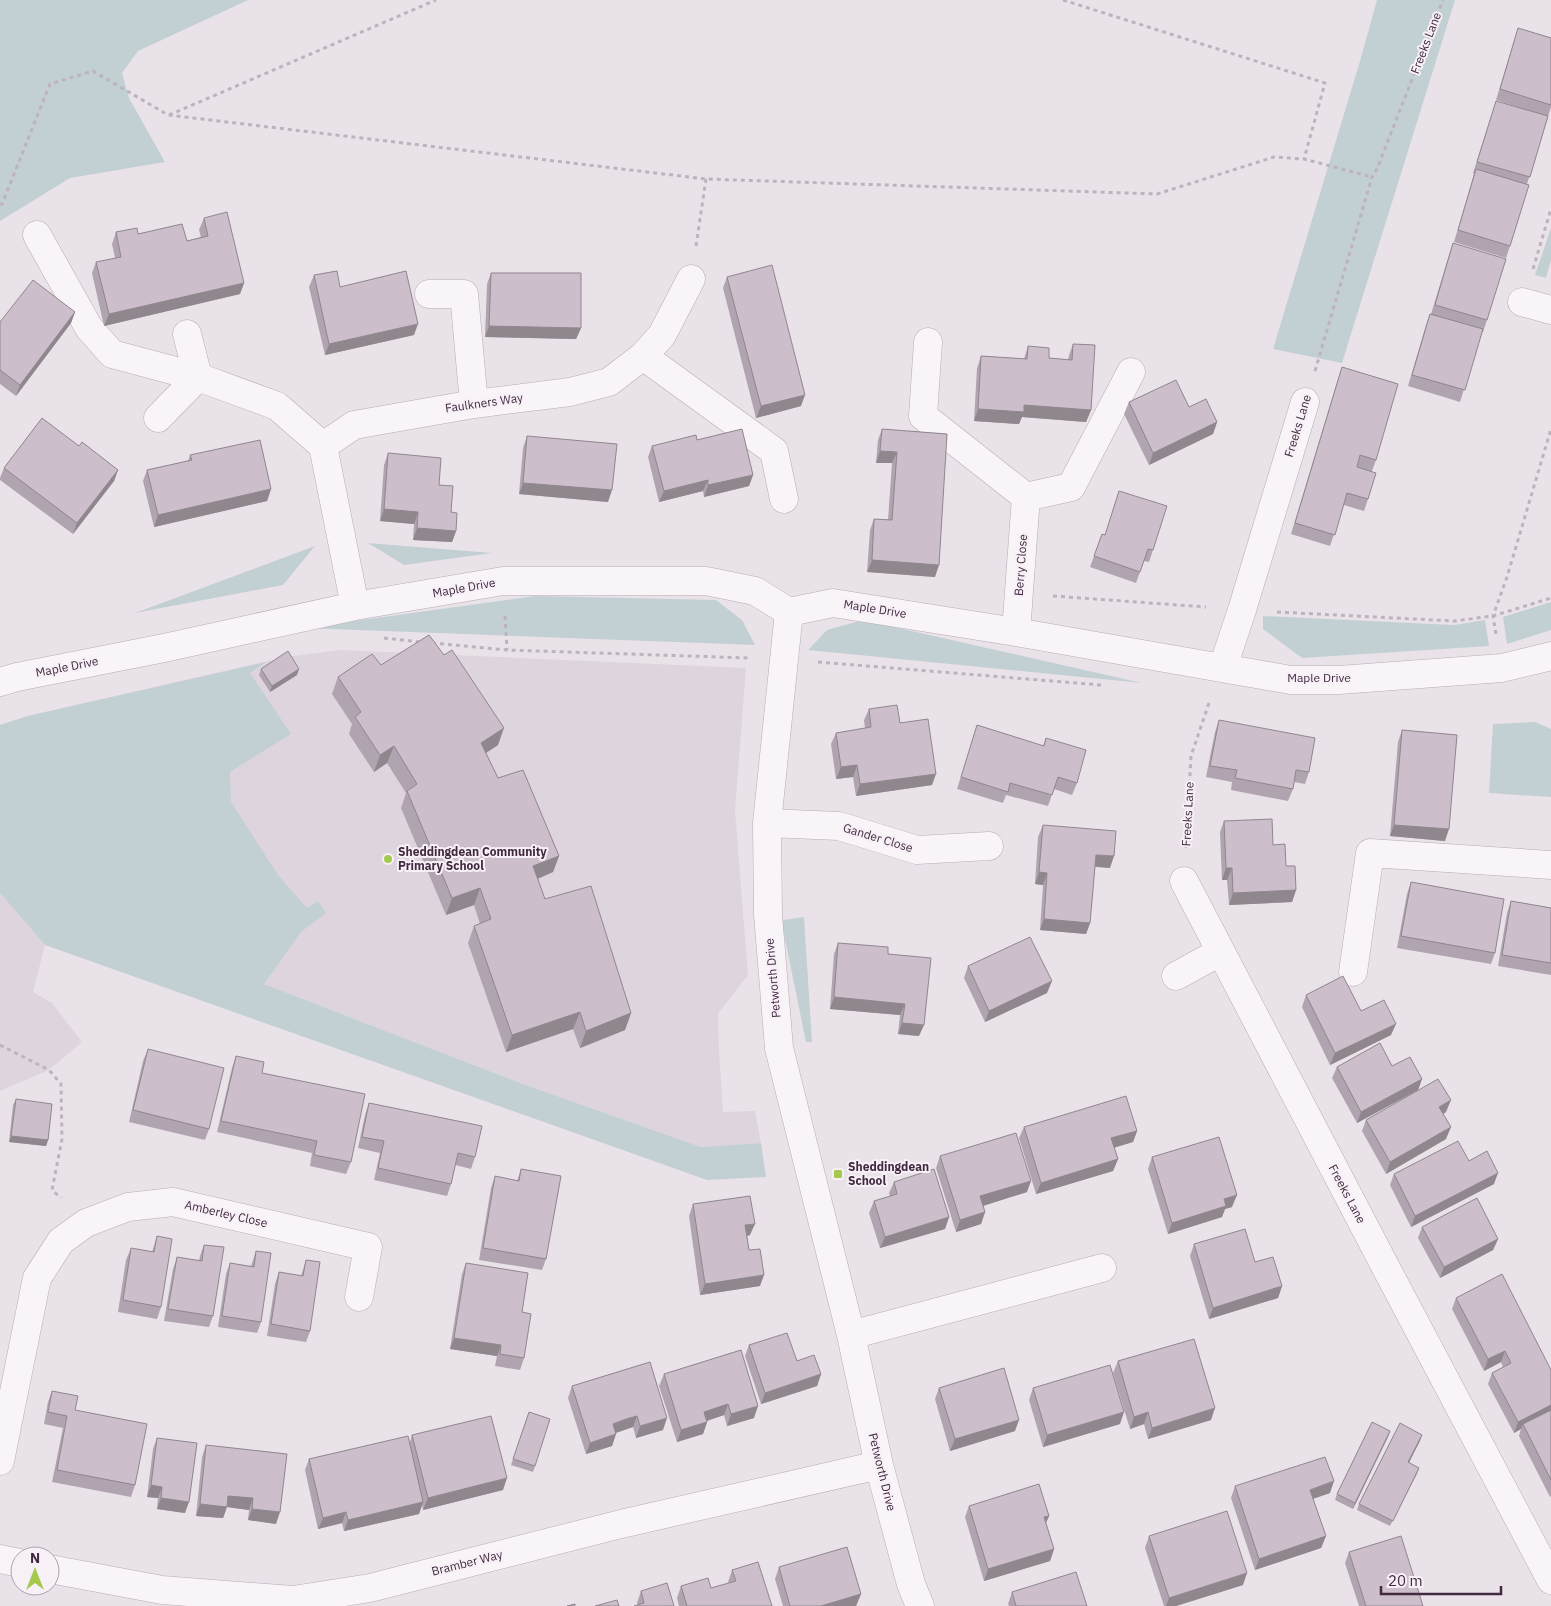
<svg xmlns="http://www.w3.org/2000/svg" width="1551" height="1606" font-family="'IBM Plex Sans',sans-serif">
<style>
.built{fill:#ded4de}
.green{fill:#c3d0d3}
.lines{fill:none;stroke-linecap:round;stroke-linejoin:round}
.minor-casing{stroke:#b7abb6;stroke-width:29}
.path{stroke:#bdb3bd;stroke-width:3;stroke-dasharray:4 4;stroke-linecap:butt}
.minor{stroke:#f8f4f8;stroke-width:28}
.wall{fill:#afa4af}
.shaded-wall{fill:#8f868e}
.building{fill:#ccbfcb;stroke:#8f868e}
.poi-dot{fill:#a4c94d;stroke:#f7f1f7;stroke-width:2}
.labels{text-anchor:middle;stroke-width:4;stroke-linejoin:round;paint-order:stroke}
.street-label{font-size:12px;fill:#412a3f;stroke:#f7f1f7}
.poi-label{font-size:12px;font-weight:bold;fill:#412a3f;stroke:#f7f1f7;text-anchor:start}
</style>
<rect width="100%" height="100%" fill="#eae2e9"/>
<path class="built" d="M340,650L746,668L735,810L748,975L718,1014L719,1050L723,1112L755,1111L761,1143L701,1147L523,1084L264,984L0,725L28,716L286,657Z
M0,893L45,945L33,992L52,1003L82,1042L49,1070L0,1091Z"/>
<path class="green" d="M0,0H248L138,51L122,73L129,98L165,162L70,178L0,221Z
M1377,0H1455L1342,363L1273,349L1360,61Z
M1551,228V260L1546,278L1535,275Z
M368,543L492,553L404,565Z
M315,546L283,585L135,613Z
M535,596L716,600L742,620L755,645L304,628Z
M1551,602V630L1507,644L1503,617Z
M1263,616L1454,625L1485,620L1489,646L1302,658L1263,629Z
M863,620L1142,683L808,650L827,630Z
M266,662L250,673L291,734L230,772L231,802L278,875L307,908L318,901L326,913L301,932L264,984L523,1084L701,1147L761,1143L766,1177L707,1180L45,945L0,893V725L28,716Z
M1535,722L1551,729V797L1489,793L1493,724Z
M804,917L812,1042H806L783,929V920Z"/>
<g class="lines">
<g class="minor-casing">
<path id="minor" d="M37,235L89,328L112,354L198,377L277,406L323,446
M691,279L662,335L643,356L774,451L784,499
M429,294H464L474,404
M1522,302L1551,310
M928,342L923,416L1026,497L1071,487L1131,372
M158,418L198,377L187,334
M355,606L323,446L354,425L474,404L570,392L609,382L643,356
M789,612L767,823L768,915L779,1048L851,1335L879,1465L911,1584L920,1606
M1016,632L1026,497
M1223,667L1242,610L1305,402
M0,682L17,677L164,648L355,606L503,581H706L755,591L789,612L833,603L1016,632L1291,680H1339L1502,668L1551,656
M767,823L839,826L917,850L989,846
M1184,881L1385,1266L1551,1580
M1353,972L1370,853L1551,865
M1176,976L1220,952
M851,1335L1102,1268
M0,1461L37,1278L61,1241L86,1223L128,1207L173,1202L368,1247L359,1297
M0,1559L20,1563
M50,1569L162,1590L293,1600L370,1588L621,1524L879,1465"/>
</g>
<path class="path" d="M1063,0L1325,83L1304,159
M169,115L436,0
M0,205L2,204L50,84L93,71L168,115L706,179L1157,194L1274,157L1304,159L1372,177
M696,246L706,179
M1533,269L1551,209
M1315,371L1372,177L1377,169L1443,0
M1053,596L1206,607
M1277,612L1454,621L1493,616L1551,598
M505,616L507,650
M1496,634L1493,616L1507,577L1551,429
M384,638L420,642
M432,643L507,650L750,658
M818,662L1101,685
M1186,848L1191,756L1210,700
M0,1045L49,1070L61,1084L62,1139L52,1190L61,1198"/>
<use href="#minor" class="minor"/>
</g>
<path class="wall" d="M1518,28L1551,38V107L1527,184L1510,246L1506,258L1454,242L1474,174L1473,173L1496,101L1533,112L1496,100Z
M204,218L244,283L240,294L104,326L92,273L96,262L115,258L112,244L116,232L138,234L187,241L201,237L199,230Z
M1453,243L1487,320L1483,332H1482L1460,402L1408,386L1426,325L1430,314H1431L1449,255Z
M491,273L581,328L576,339L485,337L487,284Z
M314,275L340,287L414,335L325,355L309,287Z
M727,277L801,406L756,418L723,288Z
M75,312L71,323L16,396L0,384V322Z
M1073,344L1091,410L1086,422L1022,417L1019,424L974,421L977,368L981,356L1024,359L1028,346L1049,358L1068,360L1069,355Z
M1342,367L1376,460L1372,471L1368,499L1364,511L1344,505L1330,546L1291,534L1338,379Z
M1129,402L1189,407L1217,422L1213,434L1149,465L1124,414Z
M882,429L947,434L935,577L867,572L870,530L874,519L888,520L892,463H876L878,440Z
M527,436L608,502L519,494L523,448Z
M697,440L753,475L749,486L704,497L703,491L659,502L648,457L652,446Z
M79,446L118,470L114,481L73,534L0,480V478L4,468Z
M388,453L439,485L451,512L456,531L452,542L413,540L414,524L380,521L384,465Z
M190,455L271,489L267,501L154,527L143,481L147,470L188,461Z
M1119,491L1153,550L1149,562L1144,561L1136,583L1090,567L1102,534L1105,535Z
M381,665L498,745L486,753L498,778L559,856L553,872L538,879L545,899L631,1013L625,1030L580,1048L573,1029L506,1052L468,943L474,926L480,924L474,905L446,915L401,808L406,793L387,763L374,772L349,734L352,724L332,694L338,677Z
M261,669L297,675L270,692L259,675Z
M869,709L900,723L932,785L856,796L853,777L836,779L831,744L836,733L865,728L864,720Z
M1219,720L1309,772L1305,784L1294,782L1293,789L1288,801L1231,790L1232,782L1206,777L1215,732Z
M977,725L1043,746L1046,738L1077,783L1072,795L1054,789L1048,806L1006,795L1003,803L957,789Z
M1402,730L1445,841L1390,836L1398,742Z
M1224,821L1273,845L1296,890L1292,902L1229,905L1227,880H1222L1220,832Z
M1043,825L1110,868L1095,867L1090,923L1086,934L1040,930L1043,885L1035,884L1038,837Z
M1411,882L1495,953L1491,964L1397,948L1407,894Z
M1511,901L1551,908V975L1498,966L1507,913Z
M838,943L888,954L919,1036L898,1034L900,1015L830,1009L834,954Z
M968,966L1047,993L985,1022L964,978Z
M1306,995L1391,1035L1330,1065L1302,1007Z
M148,1049L209,1129L205,1140L129,1122L143,1061Z
M236,1056L351,1162L346,1174L310,1166L312,1153L217,1132L232,1068Z
M1392,1066L1422,1079L1418,1090L1357,1123L1332,1078L1337,1067Z
M16,1099L48,1140L46,1146L9,1142L13,1105Z
M369,1103L475,1157L471,1169L455,1165L451,1184L447,1196L374,1180L380,1153L358,1148L365,1115Z
M1446,1112L1443,1114L1446,1139L1386,1174L1362,1131L1366,1120Z
M1024,1127L1137,1131L1133,1142L1114,1147L1118,1159L1113,1171L1036,1194L1019,1138Z
M940,1156L1027,1192L983,1206L985,1212L981,1224L956,1232L936,1168Z
M1152,1157L1232,1207L1225,1209L1222,1217L1168,1234L1148,1169Z
M1469,1161L1494,1184L1411,1227L1390,1185L1394,1174Z
M521,1169L546,1259L542,1270L479,1260L491,1188L495,1176L517,1181Z
M894,1182L949,1217L945,1229L880,1248L869,1213L874,1201L890,1196L889,1193Z
M693,1204L750,1235L747,1236L749,1250L760,1286L700,1295L689,1216Z
M1422,1227L1498,1239L1493,1250L1440,1278L1418,1238Z
M157,1236L161,1307L157,1319L118,1312L126,1260L131,1248L152,1252Z
M1194,1244L1255,1262L1282,1286L1278,1298L1209,1319L1190,1256Z
M204,1245L213,1316L209,1327L164,1321L173,1269L177,1257L199,1261L200,1256Z
M256,1251L261,1322L257,1333L218,1327L226,1274L230,1263L251,1266Z
M306,1260L310,1331L306,1342L267,1336L275,1284L279,1272L301,1276Z
M466,1263L524,1358L520,1370L495,1366L497,1356L450,1349L462,1274Z
M1456,1298L1551,1370V1496L1550,1497L1519,1436L1521,1429L1514,1433L1488,1384L1492,1373L1503,1367L1501,1362L1484,1371L1452,1309Z
M749,1345L797,1361L821,1374L817,1386L761,1404L745,1356Z
M741,1350L754,1418L727,1426L724,1415L707,1421V1422L703,1434L677,1442L659,1386L664,1374Z
M1118,1361L1211,1420L1148,1439L1144,1424L1130,1429L1113,1373Z
M650,1362L663,1430L636,1438L633,1427L616,1433L612,1446L586,1454L568,1398L572,1386Z
M939,1388L1015,1431L950,1451L935,1399Z
M1033,1388L1120,1424L1043,1447L1029,1400Z
M52,1391L75,1410L135,1485L131,1497L52,1482L63,1428L44,1424L48,1402Z
M529,1412L535,1466L533,1472L511,1465Z
M1390,1431L1353,1509L1335,1500L1337,1494Z
M412,1435L503,1490L423,1510L422,1505L419,1514L344,1531L342,1523L318,1529L305,1470L309,1459L410,1442Z
M1422,1435L1409,1463L1419,1468L1417,1474L1390,1526L1357,1510L1359,1504Z
M157,1438L185,1513L157,1509L158,1498L147,1497L153,1449Z
M206,1445L276,1524L248,1520L249,1510L227,1507L223,1518L196,1516L202,1457Z
M1235,1486L1330,1493L1313,1499L1326,1536L1321,1548L1255,1570L1231,1498Z
M969,1506L1049,1516L1046,1523L1054,1549L1050,1561L984,1581L965,1517Z
M1149,1536L1243,1585L1176,1606H1164L1145,1548Z
M1349,1552L1423,1606H1359L1345,1563Z
M779,1567L861,1594L856,1606H783L775,1579Z
M732,1570L772,1606H679L677,1598L681,1586L711,1588L729,1583L728,1582Z
M641,1591L674,1606L638,1605L637,1603Z
M1012,1592L1087,1606H1009L1008,1604Z"/>
<path class="shaded-wall" d="M244,283L240,294L104,326L109,314Z
M75,312L71,323L16,396L20,385Z
M418,324L414,335L325,355L329,344Z
M489,326L581,328L576,339L485,337Z
M805,395L801,406L756,418L761,406Z
M1024,405L1091,410L1086,422L1022,417L1019,424L974,421L978,409Z
M1217,422L1213,434L1149,465L1153,453Z
M880,451L897,452L892,463H876Z
M118,470L114,481L73,534L77,523Z
M753,475L749,486L704,497L708,485Z
M708,480L703,491L659,502L664,491Z
M523,483L612,490L608,502L519,494Z
M271,489L267,501L154,527L158,515Z
M384,509L418,512L414,524L380,521Z
M417,528L456,531L452,542L413,540Z
M872,560L939,565L935,577L867,572Z
M299,669L297,675L270,692L272,686Z
M504,728L498,745L475,760L481,743Z
M394,746L387,763L374,772L380,755Z
M857,765L853,777L836,779L841,767Z
M936,774L932,785L856,796L860,784Z
M1394,825L1449,829L1445,841L1390,836Z
M1096,855L1114,856L1110,868L1091,866Z
M559,856L553,872L527,883L533,866Z
M1226,868H1232L1227,880H1222Z
M1039,872L1047,873L1043,885L1035,884Z
M480,888L474,905L446,915L452,898Z
M1296,890L1292,902L1229,905L1233,893Z
M1044,919L1090,923L1086,934L1040,930Z
M1052,981L1047,993L985,1022L989,1011Z
M834,997L905,1004L900,1015L830,1009Z
M580,1012L573,1029L506,1052L512,1035Z
M631,1013L625,1030L580,1048L586,1031Z
M902,1023L924,1025L919,1036L898,1034Z
M1396,1024L1391,1035L1330,1065L1335,1053Z
M1422,1079L1418,1090L1357,1123L1361,1112Z
M1451,1100L1446,1112L1435,1119L1439,1107Z
M1451,1127L1446,1139L1386,1174L1390,1162Z
M1137,1131L1133,1142L1107,1150L1111,1138Z
M11,1136L48,1140L46,1146L9,1142Z
M1118,1159L1113,1171L1036,1194L1041,1183Z
M1498,1173L1494,1184L1411,1227L1415,1216Z
M1031,1181L1027,1192L976,1208L980,1196Z
M1237,1195L1232,1207L1225,1209L1222,1217L1168,1234L1172,1223L1224,1199Z
M985,1212L981,1224L956,1232L960,1220Z
M949,1217L945,1229L880,1248L885,1237Z
M755,1224L750,1235L741,1237L745,1225Z
M1498,1239L1493,1250L1440,1278L1444,1267Z
M764,1275L760,1286L700,1295L705,1284Z
M1282,1286L1278,1298L1209,1319L1213,1308Z
M454,1338L501,1345L497,1356L450,1349Z
M1505,1351L1501,1362L1484,1371L1488,1359Z
M821,1374L817,1386L761,1404L765,1393Z
M728,1404L724,1415L700,1423L704,1412Z
M1551,1405V1414L1523,1424L1521,1429L1514,1433L1518,1422Z
M758,1406L754,1418L727,1426L731,1414Z
M1215,1408L1211,1420L1148,1439L1152,1428Z
M1124,1412L1120,1424L1043,1447L1047,1435Z
M1148,1412L1144,1424L1130,1429L1134,1417Z
M637,1416L633,1427L609,1435L613,1424Z
M667,1418L663,1430L636,1438L640,1426Z
M1019,1420L1015,1431L950,1451L955,1439Z
M707,1422L703,1434L677,1442L681,1430Z
M1390,1431L1388,1437L1353,1509L1355,1503Z
M616,1434L612,1446L586,1454L590,1443Z
M1422,1435L1420,1441L1406,1468L1408,1462Z
M507,1478L503,1490L423,1510L428,1498Z
M1334,1481L1330,1493L1306,1501L1310,1490Z
M151,1485L162,1487L158,1498L147,1497Z
M228,1496L253,1498L249,1510L227,1507L223,1518L196,1516L200,1504Z
M161,1498L189,1502L185,1513L157,1509Z
M423,1502L419,1514L344,1531L348,1520Z
M252,1509L280,1512L276,1524L248,1520Z
M346,1512L342,1523L318,1529L323,1518Z
M1049,1516L1044,1527V1517Z
M1326,1536L1321,1548L1255,1570L1259,1559Z
M1054,1549L1050,1561L984,1581L988,1569Z
M1247,1573L1243,1585L1176,1606H1166L1169,1598Z
M861,1594L856,1606H821Z"/>
<path class="building" d="M1518,28L1551,38V105L1500,89Z
M1496,101L1548,116L1530,177L1477,162Z
M1476,169L1529,185L1510,246L1458,230Z
M227,212L244,283L109,314L96,262L121,257L116,232L137,228L138,234L182,224L187,241L208,236L204,218Z
M1453,243L1506,259L1487,320L1435,305Z
M772,265L805,395L761,406L727,277Z
M337,271L340,287L406,271L418,324L329,344L314,275Z
M491,273H581V328L489,326Z
M33,280L75,312L20,385L0,370V322Z
M1430,314L1483,329L1465,390L1412,375Z
M1073,344L1095,345L1091,410L1024,405V412L978,409L981,356L1027,359L1028,346L1049,348V358L1072,360Z
M1342,367L1398,384L1376,460L1360,455L1357,467L1376,473L1368,499L1347,493L1335,535L1295,523Z
M1176,380L1189,407L1206,399L1217,422L1153,453L1129,402Z
M42,418L79,446L82,442L118,470L77,523L4,468Z
M742,429L753,475L708,485V480L664,491L652,446L696,435L697,440Z
M882,429L947,434L939,565L872,560L874,519L892,520L897,452L880,451Z
M527,436L617,444L612,490L523,483Z
M260,440L271,489L158,515L147,470L192,460L190,455Z
M388,453L441,458L439,485L453,486L451,512L457,513L456,531L417,528L418,512L384,509Z
M1119,491L1167,506L1153,550L1148,549L1140,572L1094,556L1102,534L1105,535Z
M429,635L444,655L452,650L504,728L481,743L498,778L523,770L559,856L533,866L545,899L591,886L631,1013L586,1031L580,1012L512,1035L474,926L491,919L480,888L452,898L407,791L417,784L394,746L380,755L355,717L361,712L338,677L372,654L381,665Z
M288,651L299,669L272,686L261,669Z
M897,705L900,723L928,719L936,774L860,784L857,765L841,767L836,733L871,727L869,709Z
M1219,720L1315,738L1309,772L1296,770L1293,789L1235,778L1237,770L1210,766Z
M977,725L1044,746L1046,738L1086,750L1077,783L1058,777L1052,795L1010,783L1008,792L961,777Z
M1402,730L1457,735L1449,829L1394,825Z
M1272,819L1273,845L1285,844L1286,866H1295L1296,890L1233,893L1232,868H1226L1224,821Z
M1043,825L1116,831L1114,856L1096,855L1090,923L1044,919L1047,873L1039,872Z
M1411,882L1504,899L1495,953L1401,936Z
M1511,901L1551,908V963L1502,955Z
M1030,937L1052,981L989,1011L968,966Z
M838,943L888,947V954L931,958L924,1025L902,1023L905,1004L834,997Z
M1343,976L1361,1011L1384,1000L1396,1024L1335,1053L1306,995Z
M1380,1043L1392,1066L1410,1057L1422,1079L1361,1112L1337,1067Z
M148,1049L224,1068L209,1129L133,1110Z
M236,1056L264,1062L262,1073L365,1094L351,1162L314,1155L317,1141L221,1121Z
M1438,1079L1451,1100L1439,1107L1451,1127L1390,1162L1366,1120Z
M1126,1096L1137,1131L1111,1138L1118,1159L1041,1183L1024,1127Z
M16,1099L52,1104L48,1140L11,1136Z
M369,1103L482,1126L475,1157L458,1153L451,1184L378,1168L384,1141L362,1137Z
M1016,1133L1031,1181L980,1196L985,1212L960,1220L940,1156Z
M1219,1137L1237,1195L1224,1199L1226,1206L1172,1223L1152,1157Z
M1458,1141L1469,1161L1487,1151L1498,1173L1415,1216L1394,1174Z
M521,1169L561,1176L546,1259L483,1248L495,1176L519,1181Z
M934,1169L949,1217L885,1237L874,1201L897,1194L894,1182Z
M750,1196L755,1224L745,1225L749,1250L760,1249L764,1275L705,1284L693,1204Z
M1477,1198L1498,1239L1444,1267L1422,1227Z
M1245,1229L1255,1262L1273,1257L1282,1286L1213,1308L1194,1244Z
M157,1236L172,1239L161,1307L123,1300L131,1248L154,1252Z
M204,1245L224,1247L213,1316L168,1309L177,1257L202,1261Z
M256,1251L271,1253L261,1322L222,1316L230,1263L254,1267Z
M306,1260L320,1262L310,1331L271,1324L279,1272L303,1276Z
M466,1263L528,1273L522,1312L531,1314L524,1358L500,1354L501,1345L454,1338Z
M1502,1274L1551,1370V1405L1518,1422L1492,1373L1511,1363L1505,1351L1488,1359L1456,1298Z
M787,1333L797,1361L814,1355L821,1374L765,1393L749,1345Z
M1194,1339L1215,1408L1152,1428L1148,1412L1134,1417L1118,1361Z
M741,1350L758,1406L731,1414L728,1404L704,1412L707,1422L681,1430L664,1374Z
M650,1362L667,1418L640,1426L637,1416L626,1419L613,1424L616,1434L590,1443L572,1386Z
M1110,1365L1124,1412L1047,1435L1033,1388Z
M1004,1368L1019,1420L955,1439L939,1388Z
M52,1391L78,1396L75,1410L147,1424L135,1485L57,1470L67,1416L48,1412Z
M1551,1410V1480L1523,1424Z
M529,1412L550,1419L535,1466L513,1459Z
M491,1416L507,1478L428,1498L412,1435Z
M1372,1422L1390,1431L1355,1503L1337,1494Z
M1400,1423L1422,1435L1408,1462L1419,1468L1393,1521L1359,1504Z
M408,1436L423,1502L348,1520L346,1512L323,1518L309,1459Z
M157,1438L197,1443L189,1502L161,1498L162,1487L151,1485Z
M206,1445L287,1454L280,1512L252,1509L253,1498L228,1496L227,1507L200,1504Z
M1325,1457L1334,1481L1310,1490L1326,1536L1259,1559L1235,1486Z
M1039,1484L1049,1516L1044,1517L1054,1549L988,1569L969,1506Z
M1227,1511L1247,1573L1169,1598L1149,1536Z
M1401,1536L1423,1606H1366L1349,1552Z
M847,1547L861,1594L821,1606H790L779,1567Z
M758,1562L772,1606H687L681,1586L708,1578L711,1588L736,1581L732,1570Z
M1076,1572L1087,1606H1016L1012,1592Z
M667,1583L674,1606H634L644,1603L641,1591Z
M617,1600L619,1606H595Z
M575,1604V1606H567Z"/>
<g class="poi-dot">
<circle cx="388" cy="859" r="5"/>
<rect x="833" y="1169" width="10" height="10" rx="2.5"/>
</g>
<g class="labels">
<g class="street-label">
<text transform="translate(1426 43) rotate(-69)" y="4">Freeks Lane</text>
<text transform="translate(484 403) rotate(-8)" y="4">Faulkners Way</text>
<text transform="translate(1298 426) rotate(-73)" y="4">Freeks Lane</text>
<text transform="translate(1021 565) rotate(-86)" y="4">Berry Close</text>
<text transform="translate(464 588) rotate(-10)" y="4">Maple Drive</text>
<text transform="translate(875 609) rotate(9)" y="4">Maple Drive</text>
<text transform="translate(67 667) rotate(-11)" y="4">Maple Drive</text>
<text x="1319" y="682">Maple Drive</text>
<text transform="translate(1188 814) rotate(-87)" y="4">Freeks Lane</text>
<text transform="translate(878 838) rotate(17)" y="4">Gander Close</text>
<text transform="translate(773 978) rotate(-95)" y="4">Petworth Drive</text>
<text transform="translate(1347 1194) rotate(62)" y="4">Freeks Lane</text>
<text transform="translate(226 1214) rotate(13)" y="4">Amberley Close</text>
<text transform="translate(882 1472) rotate(76)" y="4">Petworth Drive</text>
<text transform="translate(467 1563) rotate(-14)" y="4">Bramber Way</text>
</g>
<g class="poi-label">
<text x="398" y="856">Sheddingdean Community<tspan x="398" dy="14">Primary School</tspan></text>
<text x="848" y="1171">Sheddingdean<tspan x="848" dy="14">School</tspan></text>
</g>
</g>
<g transform="translate(35 1571)"><circle r="24" fill="#f7f1f7" stroke="#aea1ad"/>
<path d="M0-4L9 19L0 12L-9 19Z" fill="#a4c94d"/>
<text y="-8" font-size="14" font-weight="bold" text-anchor="middle" fill="#412a3f">N</text>
</g>
<path d="M1381 1586v8h120v-8" fill="none" stroke="#412a3f" stroke-width="2.5"/>
<text x="1388" y="1586" font-size="15" fill="#412a3f" stroke="#f7f1f7" stroke-width="4" paint-order="stroke">20 m</text>
</svg>
